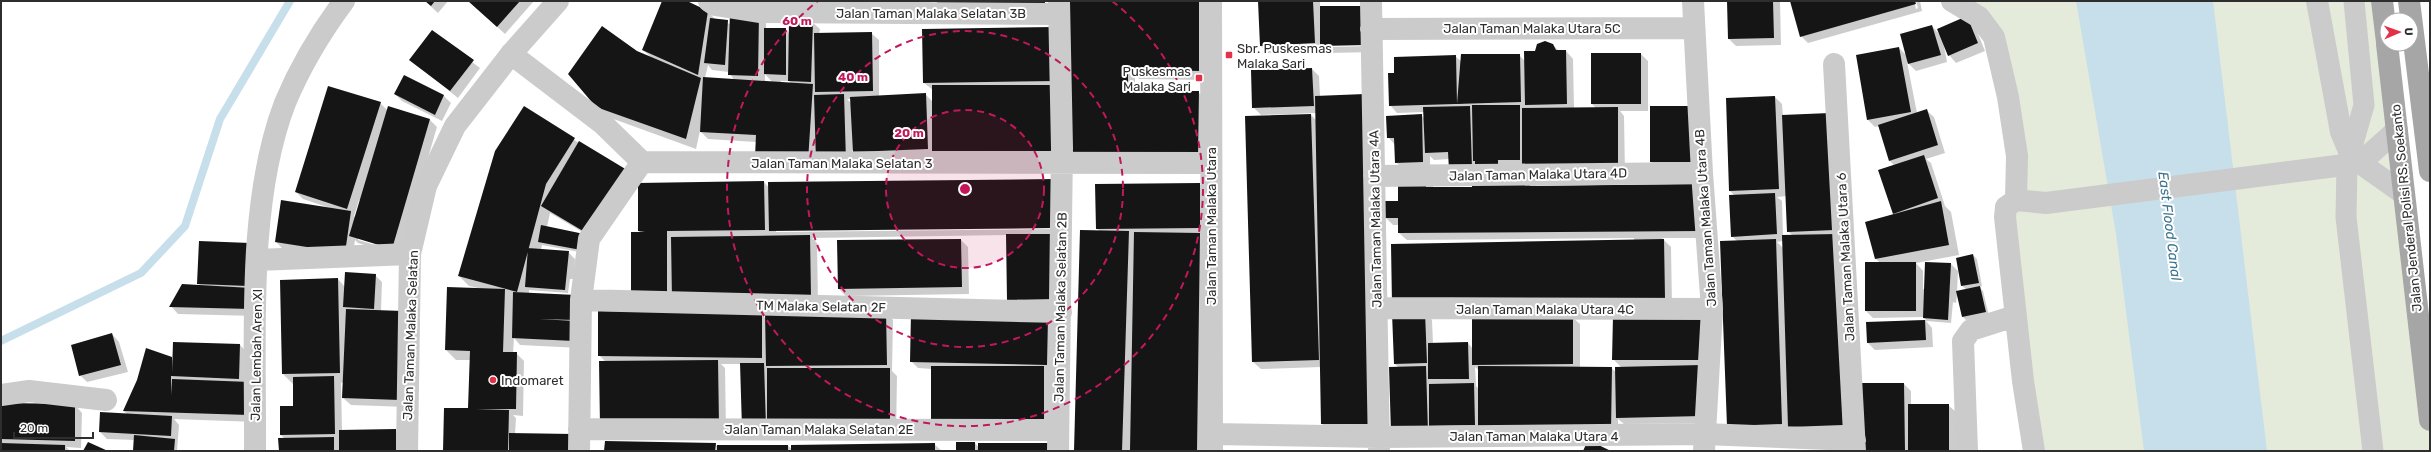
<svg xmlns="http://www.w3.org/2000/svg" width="2431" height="452" font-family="Rubik,sans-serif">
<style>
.green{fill:#e5ebdb}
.water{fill:#c7dfeb}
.shadow{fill:#0003;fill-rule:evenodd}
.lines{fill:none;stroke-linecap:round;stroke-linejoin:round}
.stream{stroke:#c7dfeb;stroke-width:8}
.building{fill:#151515}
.pedestrian{stroke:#cbcbcb;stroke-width:21}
.minor{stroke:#cbcbcb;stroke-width:22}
.tertiary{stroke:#cbcbcb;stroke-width:22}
.primary{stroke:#a6a6a6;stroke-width:22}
.ring{fill:none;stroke:#c2185b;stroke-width:2;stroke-dasharray:7 5}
.poi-dot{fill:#e33149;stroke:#fff;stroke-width:1.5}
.labels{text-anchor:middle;stroke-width:4;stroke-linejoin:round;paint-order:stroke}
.street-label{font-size:13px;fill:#2e2e2e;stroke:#fff}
.poi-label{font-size:13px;fill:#2e2e2e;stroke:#fff;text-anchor:start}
.water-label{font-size:14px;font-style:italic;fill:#3c748f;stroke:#fff}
.centre{fill:#c2185b;stroke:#fff;stroke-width:2}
.ring-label{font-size:12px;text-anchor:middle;font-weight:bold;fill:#c2185b;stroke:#fff;stroke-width:4;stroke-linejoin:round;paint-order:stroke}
</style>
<rect width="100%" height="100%" fill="#fff"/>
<path class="green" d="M1952,1H2382L2430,420V451H2034L2015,316L2016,200L1993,37Z"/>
<path class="water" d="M2076,1H2213L2267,451H2144L2116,234Z"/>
<path class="shadow" d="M425,1H448L438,13Z
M469,1H534L505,34Z
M664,1H684L707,11L715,19L730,24L766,21V29H785L790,34L812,22L820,29L819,34L871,33L879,40V97L925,94L933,102V90L924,83L1055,28L1067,158L861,159L852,150V168L756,142L708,139L700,131L696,149L608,117L597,106L637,52L652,58L643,50ZM708,65L712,70L729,72L734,80L705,78ZM765,74L773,83L765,82ZM781,81H789L792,84L781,83ZM847,99H851L852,104Z
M762,1H930V21L762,6Z
M1070,1H1206L1209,80L1139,79L1135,75V92H1198L1208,102V165L1082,164Z
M1259,1H1320V7H1366L1374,52L1329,53L1322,46V50L1268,53L1261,46ZM1372,44V46L1327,47V45Z
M1728,1H1780L1781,45L1736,46L1729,39Z
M1791,1H1914L1916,9L1918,8L1916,1H1920L1922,11L1808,43L1801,36Z
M1974,24L1985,51L1956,63L1949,55L1943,41L1947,62L1916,71L1907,62L1917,113L1926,110L1934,117L1945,153L1926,159L1931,163L1945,206L1951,212L1959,255L1916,263L1923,271V289H1925L1926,263L1951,264L1958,271L1957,292L1967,290L1962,286L1973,255L1977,259L1982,286L1979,287L1983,291L1989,316L1966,320L1963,317L1957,294L1956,303L1953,302L1951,323L1926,321L1932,328L1933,347L1875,350L1868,343L1867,323L1926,320L1923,317L1873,318L1866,311L1880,263L1876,259L1866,222L1895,214V166L1890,161L1879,126L1875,127L1868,120L1899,48L1907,56L1932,26L1940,35L1938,29Z
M432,32L480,68L458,98L411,60Z
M1553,45L1559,51H1566L1573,59L1574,108H1596L1592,104L1641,54L1648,61V111H1620L1624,116L1625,174H1505L1449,159L1434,160L1430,156V168L1403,169L1396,162L1395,145L1388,137L1421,115L1424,118V112L1397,113L1390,105L1395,74L1455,56L1462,62L1519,55L1525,61L1535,52Z
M1312,69L1319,76L1320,97L1379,430L1330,431L1322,424L1321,367L1261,369L1253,362L1311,115L1316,120V113L1261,115L1253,107Z
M404,76L444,96L451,103L442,121L402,101L395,94Z
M1775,97L1782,104L1783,116L1836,121L1850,432L1738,435L1737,241L1732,236L1735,196L1730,191L1727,99ZM1786,196L1788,231L1793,236H1783L1782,201L1777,197ZM1783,241V248L1777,242Z
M380,103L388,111L430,120L437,127L399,256L358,243L355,240L352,260L283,249L276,242L330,208L303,199L296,192ZM359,200H361L356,218L354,216ZM358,238L397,249L396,251L358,240Z
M524,107L579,143L596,240L550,213L547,227L585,253L542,245L541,250L568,252L575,259L574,279H570L568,293L529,290V294L576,296L581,348L520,345L514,338L513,353H516L524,361L523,416L513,415L516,418L515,434L580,451H444L469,409L470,360H456L446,350L478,288L469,286L459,276Z
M1651,107L1700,169H1658L1651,162Z
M1399,178L1433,186V188H1473L1530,180L1537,187L1700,185L1708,238H1662L1671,247L1672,305L1400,311L1634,240V238L1407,240L1399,233V225H1393L1385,217L1399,202Z
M764,182L769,188L1061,187L1064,309L1008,299L1007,235L812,238L817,243L818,304L640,300L639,184ZM1059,227V229L776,232V230Z
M1199,184L1207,191V235H1200L1207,241L1204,451H1075L1100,232L1097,228Z
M961,240L968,247L969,294L846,296L839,289L838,241Z
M200,242L258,296L257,316L178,314L171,306L201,286L198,283Z
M375,275L382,282L381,311L407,407L351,405L343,398L344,382L341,383L342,431L396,430L403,438V451H280L285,439L281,435L294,407L293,384L283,374L338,279L345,287Z
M886,312L893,320L892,371L897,376L896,435L750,434L741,364H721L725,368L726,432L606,362L599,355L762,314L766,319Z
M1425,313L1432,320L1433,344L1468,343L1473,349L1572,317L1580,324V368H1611L1616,372L1622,368L1613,359L1706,317L1709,423L1624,424L1618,419V437L1399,440V368L1395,364ZM1475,367L1479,370V389L1476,386Z
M1047,318L1055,325L1051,431L932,369L918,368L911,361Z
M112,334L119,342L128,372L87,382L80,375Z
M240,345L247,352L256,422L174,419L179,425L177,451H134L135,440L107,439L100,432L128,415L124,411L171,358L173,361Z
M1904,384L1911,391V405H1948L1956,412V451H1857Z
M1,404L75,405L82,413L81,448L66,447L70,451H1Z
M975,443L979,448L1058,451H957Z
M715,444L717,446H788L792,449L934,444L942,451H605Z"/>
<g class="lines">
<path class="stream" d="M1,341L141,273L185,226L220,119L290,1"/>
</g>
<path class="building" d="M425,1H435L431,6Z
M468,1H520L497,27Z
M662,1H687L708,11L698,75L642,50Z
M937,1H1045V9L937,10Z
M1068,1H1199V71L1128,69V91H1199L1198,156L1071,155Z
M1258,1H1313L1315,43L1260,46Z
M1727,1H1773L1774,38L1728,39Z
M1790,1H1915L1916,4L1800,37Z
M1320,6H1367V45L1320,46Z
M730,12L759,13L758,76L728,75Z
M1967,16L1978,43L1948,56L1937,29Z
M710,18L728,20L725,65L704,63Z
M789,20L813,21L811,82L788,81Z
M1932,25L1941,55L1908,64L1900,34Z
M602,26L637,51L701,78L686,139L596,107L568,74Z
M1056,27L1057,81L923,83L922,29Z
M764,28H786V75L764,74Z
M432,30L474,60L450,91L409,60Z
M872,32L873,91L815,92L814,33Z
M1545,41L1553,44L1556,50H1566L1567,104L1525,105L1524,51H1535L1537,44Z
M1899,47L1911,112L1867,120L1856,55Z
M1591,53H1641V104H1591Z
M1461,54H1520L1521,102L1389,106L1388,73H1394V57L1456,55L1457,104Z
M1312,68L1314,106L1252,108L1251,70Z
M404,75L444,95L435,115L394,94Z
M703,77L813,84L808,161L755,157L756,135L700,132Z
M932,85H1060V151H932Z
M328,86L381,102L347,209L295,192Z
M926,93L928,149L853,152L850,97Z
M844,94L846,161H816L814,95Z
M1365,94L1372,424H1321L1315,96Z
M1775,96L1779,189L1729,191L1726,98Z
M1472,105H1520V160H1498V167L1475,168V161H1473Z
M388,106L430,119L392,249L349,236Z
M524,106L575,138L546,184L517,292L458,276L495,151Z
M1470,106L1472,168L1449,170L1448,152L1425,153L1423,107Z
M1650,106H1694V162H1650Z
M1618,107V167L1522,169V108Z
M1927,109L1938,145L1889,161L1878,125Z
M1830,113L1834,230L1787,232L1782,115Z
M1311,114L1319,360L1252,362L1245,116Z
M1422,114L1423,162L1395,163L1394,138H1387L1386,116Z
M579,141L627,170L588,234L541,206Z
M1924,155L1938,198L1893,214L1878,170Z
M1398,177H1426V187H1472V180L1530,179V186L1701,184V231L1398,233V218H1384L1385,201H1398Z
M1054,179V228L769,231L768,182Z
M764,181L765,230L667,231V293L631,294V232H645L638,231V183Z
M1200,183V228L1096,229L1095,184Z
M1775,193L1777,234L1731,237L1729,195Z
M281,200L351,211L345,253L275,242Z
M1941,201L1949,245L1875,259L1865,222Z
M541,225L584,234L581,250L538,242Z
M1080,230L1129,231L1122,451H1074Z
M1134,232L1200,233L1197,451H1130Z
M1006,234H1054L1055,299L1007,300Z
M1837,234L1843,425L1788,427L1782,235Z
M810,235L811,297L672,299L671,237Z
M961,239L962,287L838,289L837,240Z
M1664,239L1665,298L1392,304L1391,244Z
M1776,239L1782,424L1727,426L1720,241Z
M199,241L250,243L248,286L197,284Z
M528,248L569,251L565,290L525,287Z
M1973,254L1979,283L1961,286L1956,258Z
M1865,262H1916V311H1865Z
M1925,262L1951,263L1948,320L1923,318Z
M345,272L376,274L374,309L343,307Z
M338,278L340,373L282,374L280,280Z
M182,284L251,288V309L169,307Z
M1980,286L1986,312L1962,317L1956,291Z
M447,287L505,289L503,352H517L516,409H476L509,410L508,451H443L444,408H468L470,351L445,350Z
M513,292L576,295L575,320L539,319L575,321L574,341L512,338Z
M346,309L403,311L400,400L342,398Z
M598,311L762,313V358L598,356Z
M886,311L887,365L766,366L765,312Z
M1425,312L1427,363L1394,364L1392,313Z
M911,313L1048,317L1047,365L910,362Z
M1472,316H1573V364L1472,365Z
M1613,316H1706V360H1612Z
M1925,320L1926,340L1867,343L1866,322Z
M112,333L121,365L79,376L71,345Z
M173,342L240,344L239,379L171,376V395L172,379L250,382L249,415L123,411L137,380L146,348L172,357V373Z
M1468,342L1469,379H1428V343Z
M718,360L719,425L600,426L599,361Z
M740,363H764L766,427L742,428Z
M1702,365V416L1616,418L1615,367Z
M931,366H1044V424L931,425Z
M1426,366L1428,432L1391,433L1389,367Z
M1478,366L1612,367L1611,430L1478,429Z
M767,368H890V429H767Z
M334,376L335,434L280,435V406H293V377Z
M1474,383L1475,425L1429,426V384Z
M1855,383H1904L1905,451H1856Z
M1,403L75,404V441L1,439Z
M1908,404H1949V451H1908Z
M100,412L172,416L171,436L99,432Z
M396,429V451H339V430Z
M509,433L573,434V451H509Z
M134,435L175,439L174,451H133Z
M334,437V451H279L278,438Z
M1588,440L1611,451H1583Z
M605,441L716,443L715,451H604Z
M88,442L108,451H83Z
M956,442H975V451H956Z
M1,443L65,445V451H1Z
M935,443V451H791V445Z
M978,443H1051V451H978Z
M717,445H788V451H717Z"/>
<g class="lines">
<path class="pedestrian" d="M2354,1L2364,105L2347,164L2346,217L2373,451"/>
<path class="minor" d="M709,1L715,5L759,12L1059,14
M1211,1L1212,451
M1371,1L1379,451
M1693,1L1702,173L1712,309L1704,451
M1952,1L1979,17L1994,37L2008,97L2017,156L2016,200
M2317,1L2341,132L2354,163
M1371,29L1693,28
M511,54L603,124L642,162L1211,163
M1834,64L1855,451
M2360,163L2397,130
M1374,176L1702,173
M257,260L410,254
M581,300L1061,312
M1377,308L1712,309
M1,395L29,391L106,400
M579,429L1058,430
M1212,434L1379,437L1704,434L1855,440
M255,451C256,343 246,204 285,103C300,67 321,32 344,1
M579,451L581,300L589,239L642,162
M1058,451L1062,148L1059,1
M1967,451L1963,341L1971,330L2015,316
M2034,451L2023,381L2005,217L2006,207L2016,200L2046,203L2360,163L2404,194"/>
<path class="tertiary" d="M407,451L410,254L426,186L455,126L511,54L558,1"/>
<path class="primary" d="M2382,1L2387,42
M2409,1L2430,171
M2387,44L2430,420"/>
</g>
<circle cx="965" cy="189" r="79" fill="#c2185b" fill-opacity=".12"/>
<g class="ring">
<circle cx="965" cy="189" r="79"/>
<circle cx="965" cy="189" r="158"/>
<path d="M1112 1A238 238 0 1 1 818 1"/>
</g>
<g class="poi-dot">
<rect x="1225" y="51" width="8" height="8" rx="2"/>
<rect x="1195" y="74" width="8" height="8" rx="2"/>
<circle cx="493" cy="380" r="4"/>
</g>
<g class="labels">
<g class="street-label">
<text x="931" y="18">Jalan Taman Malaka Selatan 3B</text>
<text x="1532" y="33">Jalan Taman Malaka Utara 5C</text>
<text x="842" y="168">Jalan Taman Malaka Selatan 3</text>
<text transform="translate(1538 174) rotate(-1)" y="5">Jalan Taman Malaka Utara 4D</text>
<text transform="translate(2406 208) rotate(-96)" y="5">Jalan Jenderal Polisi RS. Soekanto</text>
<text transform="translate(1705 218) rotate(-94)" y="5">Jalan Taman Malaka Utara 4B</text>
<text transform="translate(1375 219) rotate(-91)" y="5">Jalan Taman Malaka Utara 4A</text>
<text transform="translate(1211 226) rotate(-90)" y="5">Jalan Taman Malaka Utara</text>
<text transform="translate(1845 257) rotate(-93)" y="5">Jalan Taman Malaka Utara 6</text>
<text transform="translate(821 306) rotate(1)" y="5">TM Malaka Selatan 2F</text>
<text transform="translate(1060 307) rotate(-89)" y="5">Jalan Taman Malaka Selatan 2B</text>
<text x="1545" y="314">Jalan Taman Malaka Utara 4C</text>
<text transform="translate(410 335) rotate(-88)" y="5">Jalan Taman Malaka Selatan</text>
<text transform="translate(256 355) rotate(-89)" y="5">Jalan Lembah Aren XI</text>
<text x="819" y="434">Jalan Taman Malaka Selatan 2E</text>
<text x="1534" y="441">Jalan Taman Malaka Utara 4</text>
</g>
<g class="poi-label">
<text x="1237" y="53">Sbr. Puskesmas<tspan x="1237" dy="15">Malaka Sari</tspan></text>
<text x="1191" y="76" text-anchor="end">Puskesmas<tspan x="1191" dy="15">Malaka Sari</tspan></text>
<text x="501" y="385">Indomaret</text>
</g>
<g class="water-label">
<text transform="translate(2170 226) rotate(83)" y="5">East Flood Canal</text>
</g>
</g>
<circle cx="965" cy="189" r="6" class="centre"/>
<g class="ring-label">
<text x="797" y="25">60 m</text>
<text x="853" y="81">40 m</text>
<text x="909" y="137">20 m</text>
</g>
<rect width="2431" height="452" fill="none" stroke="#2e2e2e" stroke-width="4"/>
<g transform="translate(2399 32) rotate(88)"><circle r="19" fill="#ffffff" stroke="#ababab"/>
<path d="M0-3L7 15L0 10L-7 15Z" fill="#e33149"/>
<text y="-6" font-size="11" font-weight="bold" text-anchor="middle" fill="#2e2e2e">U</text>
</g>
<path d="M14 432v6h79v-6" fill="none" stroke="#2e2e2e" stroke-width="2"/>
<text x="20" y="432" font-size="12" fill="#2e2e2e" stroke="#ffffff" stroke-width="3" paint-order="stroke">20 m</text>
</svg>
